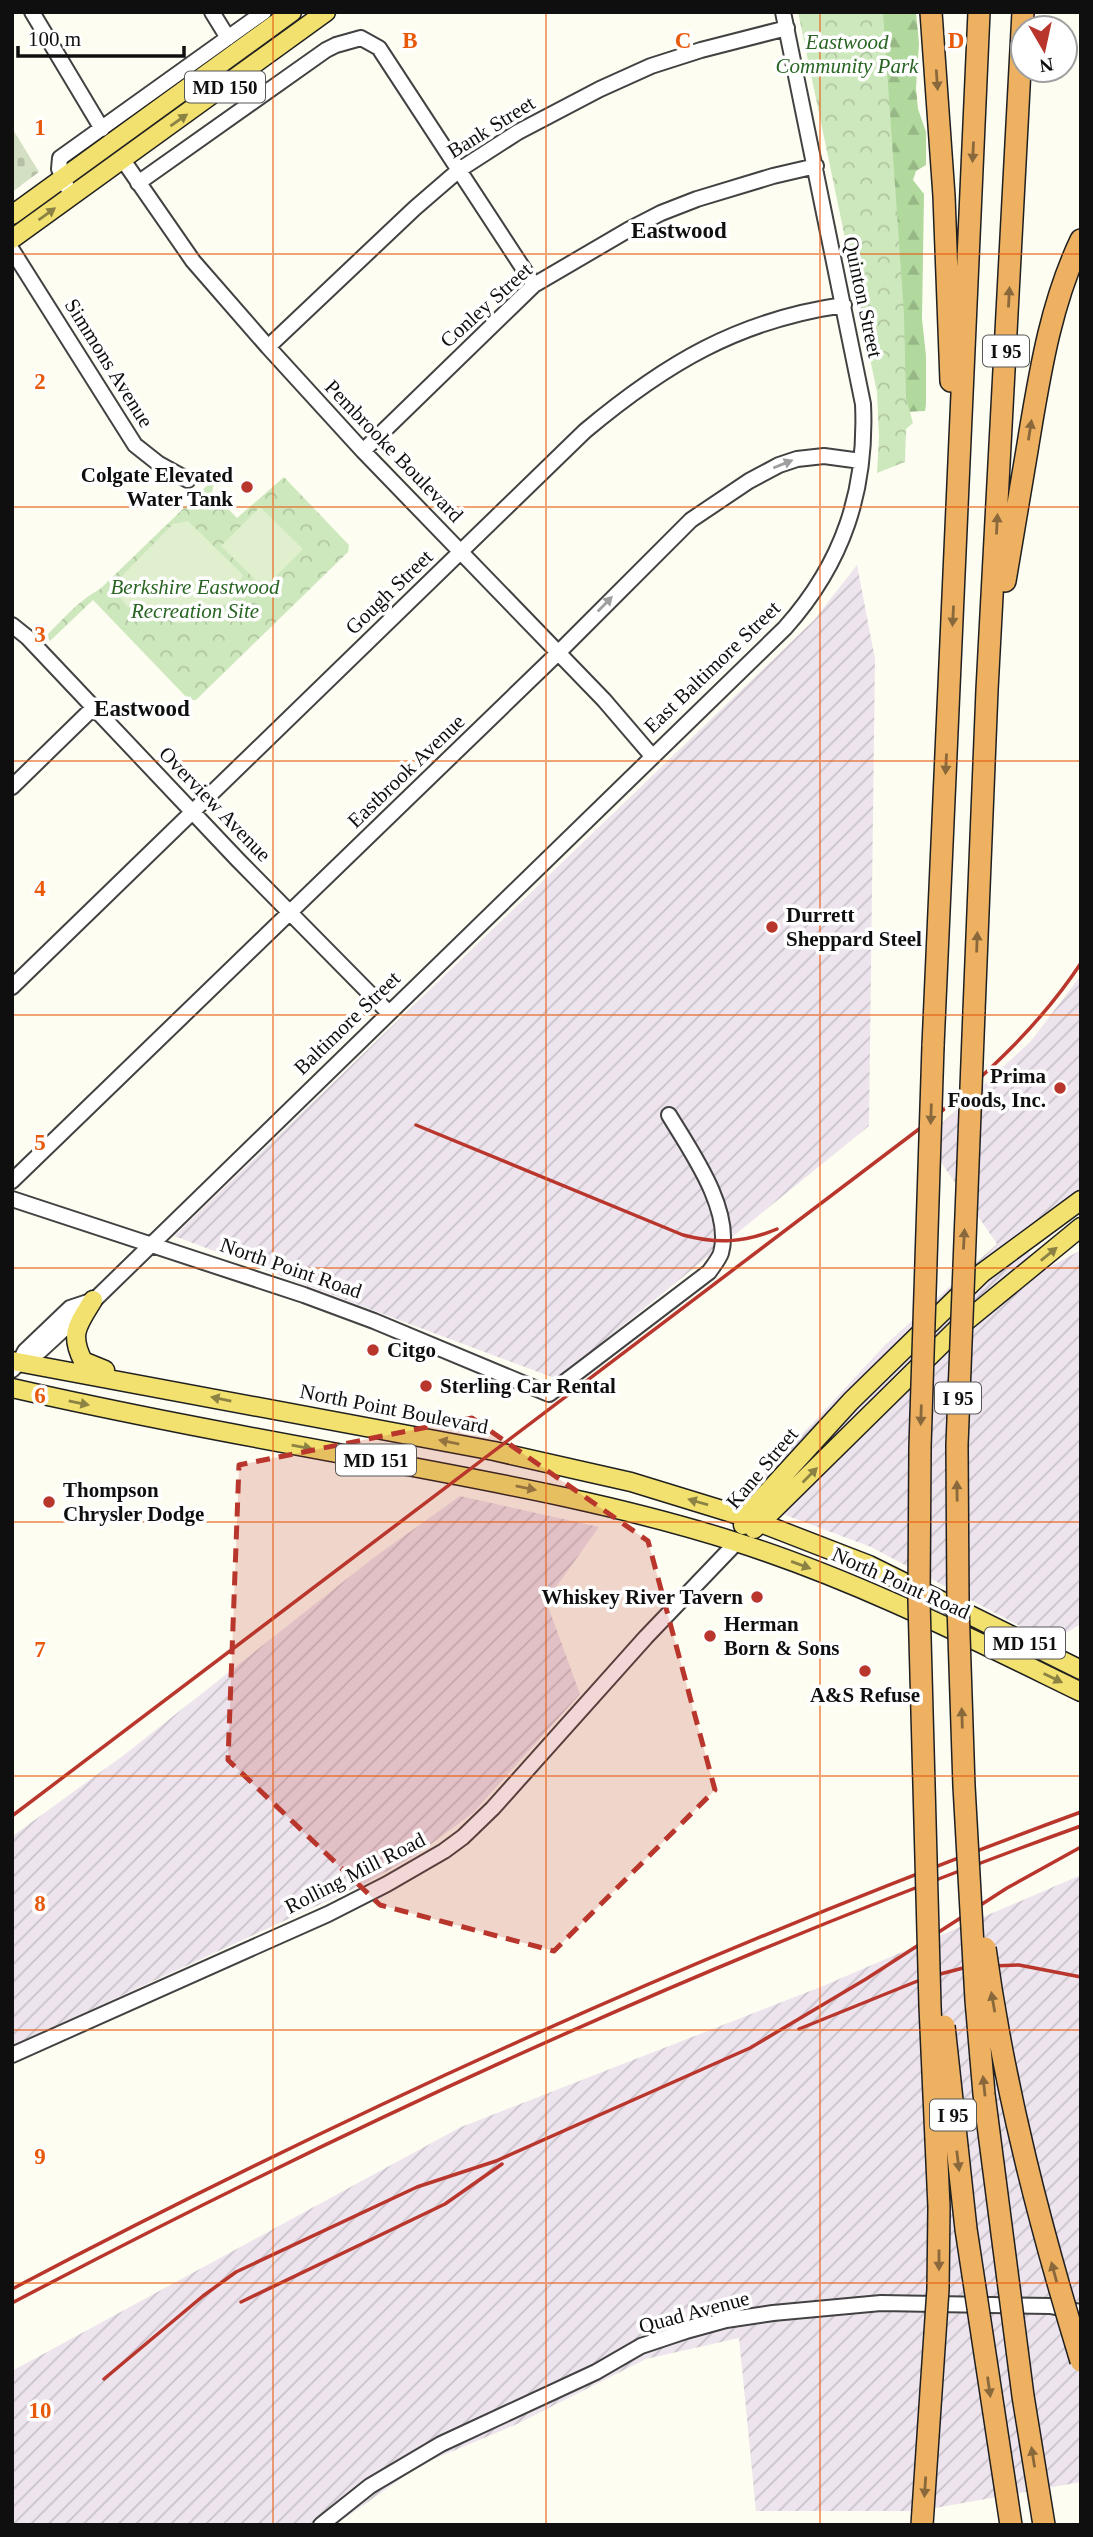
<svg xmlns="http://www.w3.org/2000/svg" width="1093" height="2537" font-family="Georgia,serif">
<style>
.industrial{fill:url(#industrial-furrows)}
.forest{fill:url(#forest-firs)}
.cemetery{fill:url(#cemetery-stones)}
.park{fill:url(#park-crowns)}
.pitch{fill:#e0efce}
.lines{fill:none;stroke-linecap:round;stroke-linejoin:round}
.minor-casing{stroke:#424242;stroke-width:18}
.major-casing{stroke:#202020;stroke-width:21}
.highway-casing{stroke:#202020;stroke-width:24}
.minor{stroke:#fff;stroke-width:14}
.major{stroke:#f2e16f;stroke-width:18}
.highway{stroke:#edb161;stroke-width:21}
.rail{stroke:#b9362d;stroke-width:3.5}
.highway-bridge-casing{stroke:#202020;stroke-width:24;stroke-linecap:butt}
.highway-bridge{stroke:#edb161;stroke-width:21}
.oneway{fill:#89683c}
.oneway2{fill:#8c8244}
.oneway3{fill:#9f9f9f}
.marked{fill:#b9362d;fill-opacity:0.2;stroke:#b9362d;stroke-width:5;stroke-dasharray:14 9;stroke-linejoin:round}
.grid{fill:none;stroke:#e8590c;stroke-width:2;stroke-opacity:0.55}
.poi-dot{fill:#b9362d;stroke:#fff;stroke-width:2.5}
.labels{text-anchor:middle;stroke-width:7;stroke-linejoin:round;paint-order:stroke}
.shield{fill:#fff;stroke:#575757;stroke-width:2}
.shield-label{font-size:19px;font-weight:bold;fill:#0f0f0f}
.park-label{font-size:21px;font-style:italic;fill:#286522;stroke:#fff}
.street-label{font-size:21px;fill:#0f0f0f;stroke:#fff}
.poi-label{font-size:21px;font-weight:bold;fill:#0f0f0f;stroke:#fff;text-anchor:start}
.neighbourhood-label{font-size:23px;font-weight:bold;fill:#0f0f0f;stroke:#fff}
.grid-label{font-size:23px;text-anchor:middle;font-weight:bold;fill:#e8590c;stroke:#fff;stroke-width:7;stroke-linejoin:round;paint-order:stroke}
</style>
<defs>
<pattern id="industrial-furrows" width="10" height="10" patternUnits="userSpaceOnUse" patternTransform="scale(1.75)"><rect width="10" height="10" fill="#ede4ed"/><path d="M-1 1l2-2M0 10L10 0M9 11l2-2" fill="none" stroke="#cac2ca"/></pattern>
<pattern id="forest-firs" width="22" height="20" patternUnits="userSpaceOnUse" patternTransform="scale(1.75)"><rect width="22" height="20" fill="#b1d89d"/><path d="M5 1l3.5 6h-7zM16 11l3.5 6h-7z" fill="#97b886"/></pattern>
<pattern id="cemetery-stones" width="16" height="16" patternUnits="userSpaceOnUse" patternTransform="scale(1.75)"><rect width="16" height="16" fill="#d4e0c3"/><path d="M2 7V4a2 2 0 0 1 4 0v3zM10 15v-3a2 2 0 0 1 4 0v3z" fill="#b5bfa6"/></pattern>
<pattern id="park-crowns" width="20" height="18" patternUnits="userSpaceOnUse" patternTransform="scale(1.75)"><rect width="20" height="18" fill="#cee8bd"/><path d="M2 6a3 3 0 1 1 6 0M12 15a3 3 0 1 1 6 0" fill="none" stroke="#b0c6a1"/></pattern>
</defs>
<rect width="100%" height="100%" fill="#fefdf2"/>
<path class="industrial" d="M857,565L875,659L869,1126L557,1379L174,1236L814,620Z
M1081,975V1192L1018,1238L1042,1271L1081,1250V1624L1050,1642L871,1547L788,1516L742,1493L812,1424L884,1346L997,1244L925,1139L1031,1041Z
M460,1496L599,1527L546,1601L580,1694L473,1813L416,1855L362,1885L12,2046V1830L14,1835L124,1755L372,1559Z
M1081,1875V2482L918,2511H756L739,2338L646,2359L517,2424L422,2464L335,2525H12V2371L461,2127L823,1986Z"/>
<path class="forest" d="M868,12H916L919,43L916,88L918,109L926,132V165L916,171L913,180L924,194L922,319L926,356V404L925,411L904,412Z"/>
<path class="cemetery" d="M12,128L39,172L12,192Z"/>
<path class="park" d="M798,12H883L904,314L906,398L913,423L906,429L905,462L877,473L879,438L877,392Z
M284,477L349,545L348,552L196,700H189L93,600L50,641L47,635C64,618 79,600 100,589L215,478L212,492L237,518Z"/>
<path class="pitch" d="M260,507L303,549L264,588L221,546Z
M188,521L243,575L232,600L199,621L177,623L128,607L111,587L173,524Z"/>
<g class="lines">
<g class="minor-casing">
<path id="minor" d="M32,12L102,129
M212,12L228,38
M123,160L193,261L268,347L363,451L604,700L652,756
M138,183L326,50L336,45L361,38L379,48L534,285
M67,187L59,169L60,158L264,12
M12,250L135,445L159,464L188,480
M268,347L415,208L459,170L518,132L600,89L651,66L701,50L787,28
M363,451L534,285L628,230L661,213L697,199L773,176L816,166
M12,625L27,637L238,860L388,1012
M12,787L93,708
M12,987L585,431C665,364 738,320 844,305
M12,1181L558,653L691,520L749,481L779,465L797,459L824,456L861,461
M12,1199L304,1295L374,1321L549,1394L709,1272C713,1266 719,1259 721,1253C733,1210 690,1150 669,1115
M22,1357L25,1351L70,1308L91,1301
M12,1370L20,1362L40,1351L78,1316L785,628C843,563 867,491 863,404L783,12
M12,2055L328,1914L387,1884L444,1851L463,1837L493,1808L646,1637L737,1542
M321,2525L370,2486L441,2444L596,2372L641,2346L686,2331L726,2320L773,2313L881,2303L1050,2306L1081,2312"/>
</g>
<g class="major-casing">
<path id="major" d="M12,215L292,12
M12,239L326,12
M93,1300C78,1325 69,1333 83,1361L105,1370
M12,1361L494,1451L631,1482L745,1517L869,1565L1081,1670
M12,1388C131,1415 250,1437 370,1459C493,1482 617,1504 736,1542C856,1580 968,1637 1081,1692
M743,1525L745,1517L851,1401L982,1273L1081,1200
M754,1529L959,1327L1081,1227"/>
</g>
<g class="highway-casing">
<path id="highway" d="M931,12L944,196L951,381
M1005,581C1013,532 1022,482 1030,432C1041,366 1052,301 1081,240
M974,1011L987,690L1023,12
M933,1046L979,12"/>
</g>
<use href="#minor" class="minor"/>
<use href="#major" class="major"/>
<use href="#highway" class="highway"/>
<path class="rail" d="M416,1125L683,1235C717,1244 744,1243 777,1229
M12,1816L931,1120C987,1074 1040,1025 1081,963
M799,2029L925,1978L967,1967L1019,1965L1081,1977
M12,2289C358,2107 714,1946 1081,1812
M241,2302L445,2204L502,2164
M12,2303C357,2121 714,1958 1081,1826
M104,2379L203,2296L236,2272L417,2187L496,2161L750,2048L866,1979L1007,1888L1081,1847"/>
<g class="highway-bridge-casing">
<path id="highway-bridge" d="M974,1011L957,1445L958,1605L964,1786L976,2000L984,2094L1023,2396L1044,2525
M985,1948C1004,2088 1040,2226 1081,2361
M944,2026L966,2229L1011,2525
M922,2525L938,2289L939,2207L930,2006L919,1601L920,1447L933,1046"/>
</g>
<use href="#highway-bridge" class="highway-bridge"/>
</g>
<defs><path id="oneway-solid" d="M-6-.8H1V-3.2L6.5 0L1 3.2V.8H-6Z" transform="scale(1.75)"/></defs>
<g class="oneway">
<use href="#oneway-solid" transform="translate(937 80) rotate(86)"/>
<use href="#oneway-solid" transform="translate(973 152) rotate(93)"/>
<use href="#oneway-solid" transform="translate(1009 297) rotate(-87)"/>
<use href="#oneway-solid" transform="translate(1030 430) rotate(-81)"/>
<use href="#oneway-solid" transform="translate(997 524) rotate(-87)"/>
<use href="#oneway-solid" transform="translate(953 616) rotate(93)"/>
<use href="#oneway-solid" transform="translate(946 764) rotate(93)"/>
<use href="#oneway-solid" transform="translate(977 942) rotate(-88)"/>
<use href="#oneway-solid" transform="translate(931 1114) rotate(92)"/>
<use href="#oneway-solid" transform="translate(964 1239) rotate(-87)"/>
<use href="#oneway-solid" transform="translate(921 1415) rotate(92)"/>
<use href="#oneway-solid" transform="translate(957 1491) rotate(-91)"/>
<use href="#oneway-solid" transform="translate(962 1718) rotate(-92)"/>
<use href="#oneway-solid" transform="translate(993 2002) rotate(-100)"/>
<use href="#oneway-solid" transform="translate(984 2086) rotate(-96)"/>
<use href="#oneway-solid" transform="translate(958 2161) rotate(83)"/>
<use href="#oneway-solid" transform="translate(939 2260) rotate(90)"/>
<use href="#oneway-solid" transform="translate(1054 2272) rotate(-105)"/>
<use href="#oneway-solid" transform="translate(989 2387) rotate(82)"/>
<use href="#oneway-solid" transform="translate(1033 2457) rotate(-99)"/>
<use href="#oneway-solid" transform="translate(925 2487) rotate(94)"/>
</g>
<g class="oneway2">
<use href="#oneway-solid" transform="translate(179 120) rotate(-35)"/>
<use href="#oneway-solid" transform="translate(47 214) rotate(-36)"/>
<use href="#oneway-solid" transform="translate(1049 1254) rotate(-39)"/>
<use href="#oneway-solid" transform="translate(221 1399) rotate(-169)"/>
<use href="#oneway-solid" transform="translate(79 1403) rotate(12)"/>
<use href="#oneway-solid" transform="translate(449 1442) rotate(-169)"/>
<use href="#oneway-solid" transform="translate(302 1447) rotate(10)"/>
<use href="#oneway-solid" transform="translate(810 1475) rotate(-45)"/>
<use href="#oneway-solid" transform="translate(526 1488) rotate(11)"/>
<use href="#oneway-solid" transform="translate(698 1502) rotate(-164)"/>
<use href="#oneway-solid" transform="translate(801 1565) rotate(20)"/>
<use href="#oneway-solid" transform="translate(1053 1678) rotate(26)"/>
</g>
<g class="oneway3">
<use href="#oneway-solid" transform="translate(783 464) rotate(-22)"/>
<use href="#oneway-solid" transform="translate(605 604) rotate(-46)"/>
</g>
<path class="marked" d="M472,1418L648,1541L715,1790L554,1951L380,1905L228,1760L239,1465Z"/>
<path class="grid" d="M273,12V2525M546,12V2525M820,12V2525M12,254H1081M12,507H1081M12,761H1081M12,1015H1081M12,1268H1081M12,1522H1081M12,1776H1081M12,2030H1081M12,2283H1081"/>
<g class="poi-dot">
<circle cx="247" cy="487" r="7"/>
<circle cx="772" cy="927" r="7"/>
<circle cx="1060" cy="1088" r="7"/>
<circle cx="373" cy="1350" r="7"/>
<circle cx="426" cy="1386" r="7"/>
<circle cx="49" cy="1502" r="7"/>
<circle cx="757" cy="1597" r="7"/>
<circle cx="710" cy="1636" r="7"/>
<circle cx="865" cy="1671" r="7"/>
</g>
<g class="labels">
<g class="shield">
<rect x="185" y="71.5" width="80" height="31" rx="5"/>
<rect x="983" y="335.5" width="46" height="31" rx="5"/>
<rect x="935" y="1382.5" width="46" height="31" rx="5"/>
<rect x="336" y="1444.5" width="80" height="31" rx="5"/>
<rect x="985" y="1627.5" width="80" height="31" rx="5"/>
<rect x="930" y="2099.5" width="46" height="31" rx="5"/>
</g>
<g class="shield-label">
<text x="225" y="94">MD 150</text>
<text x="1006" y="358">I 95</text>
<text x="958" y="1405">I 95</text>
<text x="376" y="1467">MD 151</text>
<text x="1025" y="1650">MD 151</text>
<text x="953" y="2122">I 95</text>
</g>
<g class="park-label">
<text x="847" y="49">Eastwood<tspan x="847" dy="24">Community Park</tspan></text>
<text x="195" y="594">Berkshire Eastwood<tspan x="195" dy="24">Recreation Site</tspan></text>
</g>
<g class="street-label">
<text transform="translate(491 127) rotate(-32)" y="7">Bank Street</text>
<text transform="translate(863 297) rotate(78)" y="7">Quinton Street</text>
<text transform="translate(486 305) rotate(-42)" y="7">Conley Street</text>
<text transform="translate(109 363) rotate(58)" y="7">Simmons Avenue</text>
<text transform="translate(394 451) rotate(46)" y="7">Pembrooke Boulevard</text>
<text transform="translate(389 592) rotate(-44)" y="7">Gough Street</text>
<text transform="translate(712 667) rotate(-44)" y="7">East Baltimore Street</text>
<text transform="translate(406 771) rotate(-44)" y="7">Eastbrook Avenue</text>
<text transform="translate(215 804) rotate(46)" y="7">Overview Avenue</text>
<text transform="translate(347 1023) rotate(-44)" y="7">Baltimore Street</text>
<text transform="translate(291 1268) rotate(19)" y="7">North Point Road</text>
<text transform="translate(394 1409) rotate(11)" y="7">North Point Boulevard</text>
<text transform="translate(762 1468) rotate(-50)" y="7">Kane Street</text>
<text transform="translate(901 1583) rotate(24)" y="7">North Point Road</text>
<text transform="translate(355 1873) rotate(-27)" y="7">Rolling Mill Road</text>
<text transform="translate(694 2312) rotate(-15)" y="7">Quad Avenue</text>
</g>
<g class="poi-label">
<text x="233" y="482" text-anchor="end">Colgate Elevated<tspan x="233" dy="24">Water Tank</tspan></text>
<text x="786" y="922">Durrett<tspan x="786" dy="24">Sheppard Steel</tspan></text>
<text x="1046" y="1083" text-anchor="end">Prima<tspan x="1046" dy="24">Foods, Inc.</tspan></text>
<text x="387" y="1357">Citgo</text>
<text x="440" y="1393">Sterling Car Rental</text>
<text x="63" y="1497">Thompson<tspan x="63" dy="24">Chrysler Dodge</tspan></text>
<text x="743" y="1604" text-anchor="end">Whiskey River Tavern</text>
<text x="724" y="1631">Herman<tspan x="724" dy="24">Born &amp; Sons</tspan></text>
<text x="865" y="1702" text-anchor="middle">A&amp;S Refuse</text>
</g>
<g class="neighbourhood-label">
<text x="679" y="238">Eastwood</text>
<text x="142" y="716">Eastwood</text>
</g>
</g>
<g class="grid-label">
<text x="410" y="48">B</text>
<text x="683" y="48">C</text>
<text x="956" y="48">D</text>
<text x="40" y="135">1</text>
<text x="40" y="389">2</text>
<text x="40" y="642">3</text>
<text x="40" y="896">4</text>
<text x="40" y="1150">5</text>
<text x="40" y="1403">6</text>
<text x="40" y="1657">7</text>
<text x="40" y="1911">8</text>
<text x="40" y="2164">9</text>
<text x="40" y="2418">10</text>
</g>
<rect width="1093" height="2537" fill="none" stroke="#0f0f0f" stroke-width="28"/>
<g transform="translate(1044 49) rotate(171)"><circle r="33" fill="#ffffff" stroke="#9f9f9f" stroke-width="2"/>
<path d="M0-5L12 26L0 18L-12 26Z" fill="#b9362d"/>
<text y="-10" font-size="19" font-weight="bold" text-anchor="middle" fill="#0f0f0f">N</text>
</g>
<path d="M18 46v10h166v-10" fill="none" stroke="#0f0f0f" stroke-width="3.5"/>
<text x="28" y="46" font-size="21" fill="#0f0f0f" stroke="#ffffff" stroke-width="5" paint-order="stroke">100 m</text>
</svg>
